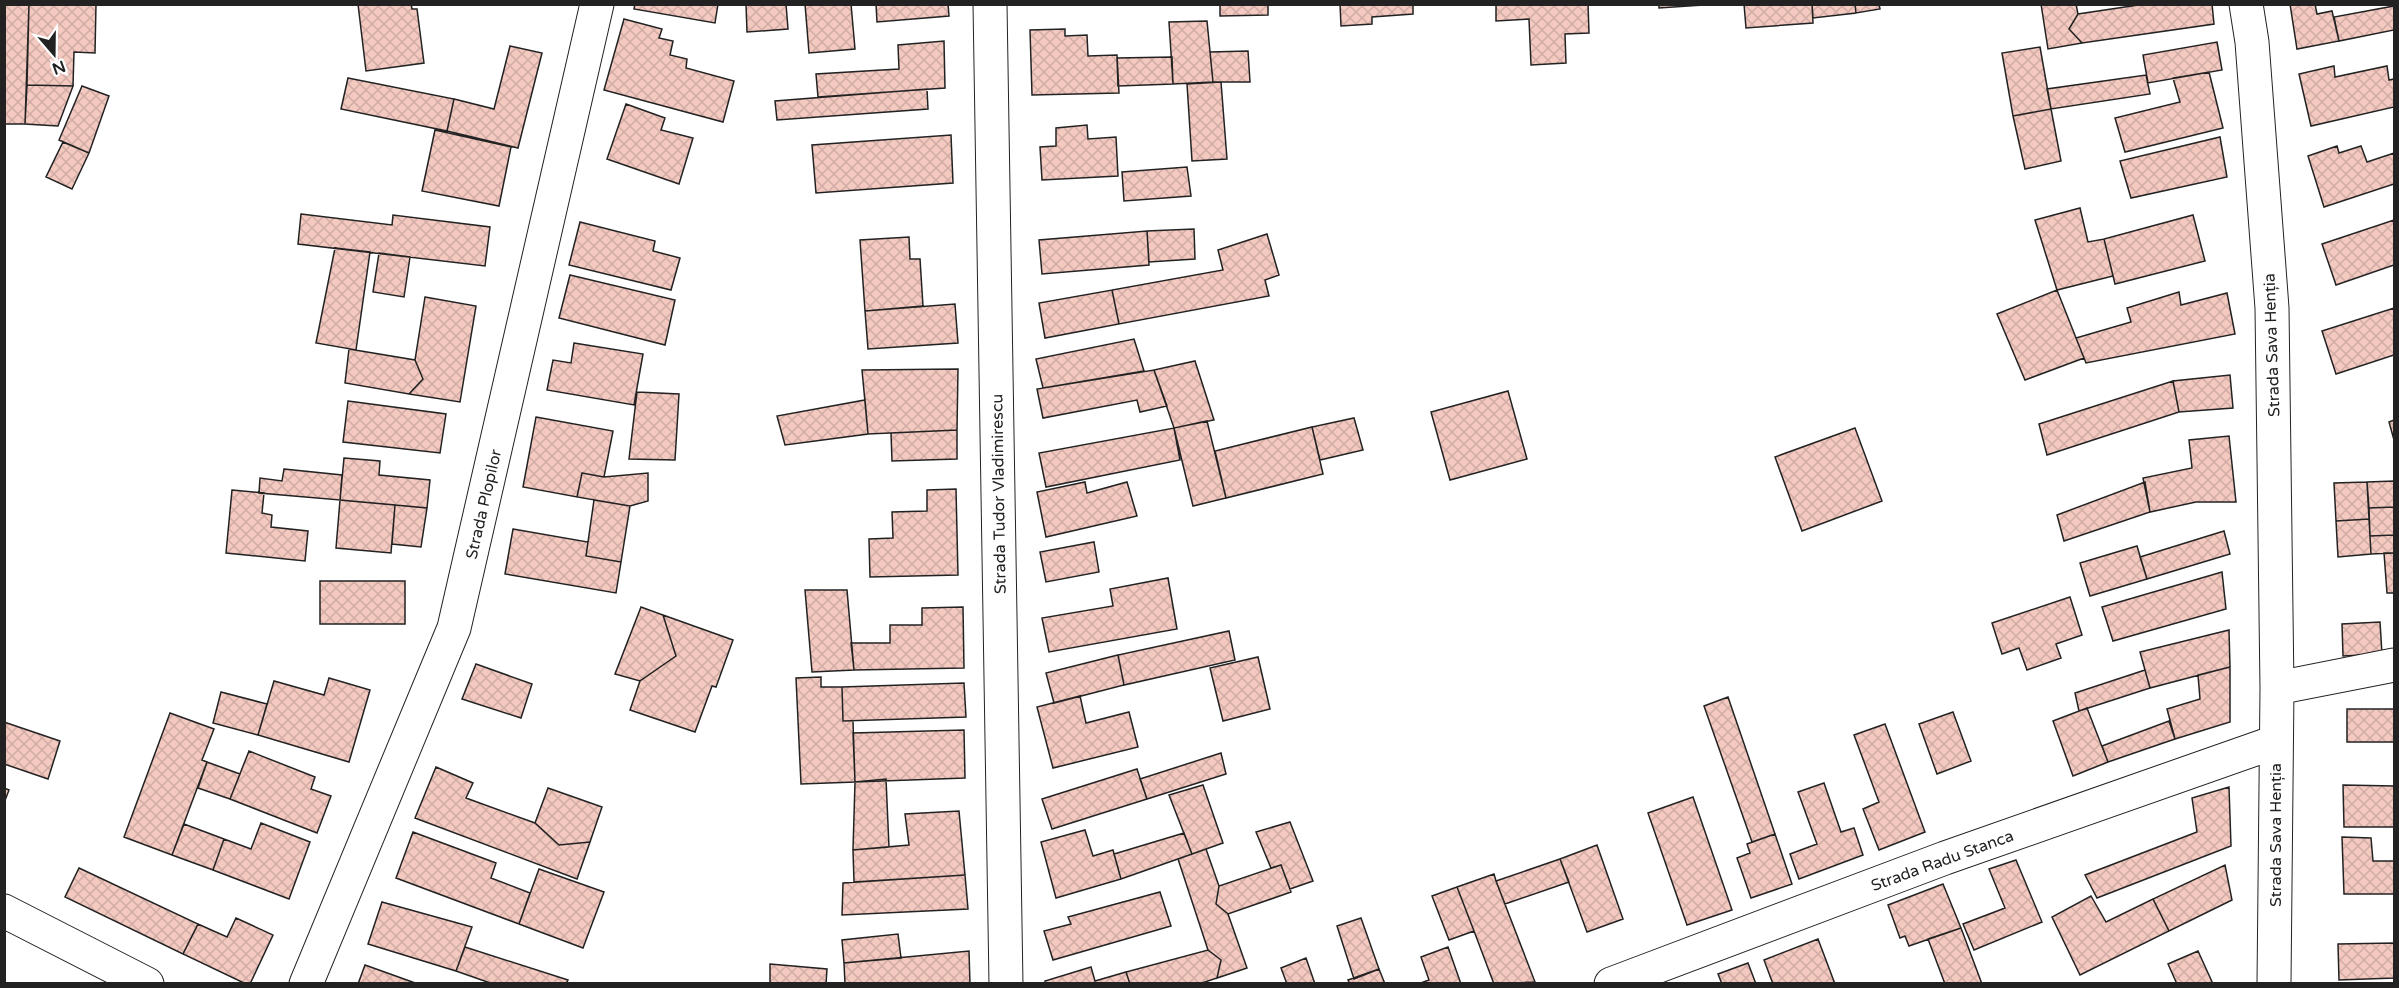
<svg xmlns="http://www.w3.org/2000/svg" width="2399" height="988" font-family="'Varela Round',sans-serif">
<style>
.building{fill:url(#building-cross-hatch);stroke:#222;stroke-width:1.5}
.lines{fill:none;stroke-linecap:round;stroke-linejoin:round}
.minor-casing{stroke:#222;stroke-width:35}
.minor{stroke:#fff;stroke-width:33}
.labels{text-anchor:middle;stroke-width:4.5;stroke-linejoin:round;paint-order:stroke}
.street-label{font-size:16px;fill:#222;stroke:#fff}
</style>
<defs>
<pattern id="building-cross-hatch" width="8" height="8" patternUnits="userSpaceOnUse" patternTransform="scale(1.5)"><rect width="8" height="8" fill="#f3c9c0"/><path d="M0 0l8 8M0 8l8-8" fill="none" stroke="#d0aca5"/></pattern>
</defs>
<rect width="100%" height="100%" fill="#fff"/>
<path class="building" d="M4,4H29L25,124H4Z
M29,4H96L95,53L74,52L73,86L27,85Z
M358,4H411L412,9H417L424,63L366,71Z
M635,4H718L715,23L634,9Z
M746,4H786L788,29L747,32Z
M805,4H851L855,49L809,53Z
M876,4H948L949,16L877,22Z
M1220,4H1268V15L1220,16Z
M1340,4H1413V14L1372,17V24L1341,26Z
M1496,4H1588L1589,33L1565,34L1566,63L1531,65L1529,19L1496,21Z
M1659,4H1719L1659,8Z
M1744,4H1812L1813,23L1746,28Z
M1812,4H1855L1856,13L1813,18Z
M1855,4H1879L1880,9L1856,13Z
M2041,4H2076L2078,14L2069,29L2082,43L2048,49Z
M2145,4H2212L2214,24L2082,43L2069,29L2078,14Z
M2290,4H2315L2317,14L2332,11L2339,41L2297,49Z
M2394,6V30L2339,41L2334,17Z
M624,19L662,29L659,38L673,41L670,55L687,59L686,68L734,81L723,122L604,90Z
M1207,21L1213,82L1173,84L1169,22Z
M1065,29V36L1087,35L1088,56L1117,55L1119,93L1032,95L1030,30Z
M944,41L945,88L818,97L816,74L899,69L898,45Z
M2217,42L2222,70L2148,83L2143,55Z
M510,46L542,53L518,148L447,131L454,99L494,109Z
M2040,47L2051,109L2013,116L2002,53Z
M1248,51L1250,82H1213L1210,52Z
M1172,57L1173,84L1118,86L1117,58Z
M2334,66L2335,77L2387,66L2389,80L2394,79V107L2311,126L2299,74Z
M2209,72L2223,128L2125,152L2115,118L2180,102L2173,78Z
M2146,75L2150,94L2051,109L2047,89Z
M348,78L454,99L447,131L341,109Z
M1221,82L1227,159L1192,161L1187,84Z
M27,85L73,86L58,126L25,124Z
M82,86L109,96L89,153L59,140Z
M927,89L928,109L777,120L775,101Z
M626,104L665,118L661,130L693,138L679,184L607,159Z
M2051,109L2061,161L2025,169L2013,116Z
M1087,125L1088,139L1116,137L1118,176L1042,180L1040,147L1056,146V128Z
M435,130L511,147L499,206L422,191Z
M951,135L953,183L816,193L812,145Z
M2220,137L2227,177L2131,198L2120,161Z
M63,142L89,153L72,189L46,177Z
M2337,146L2339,153L2361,146L2367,162L2394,153V184L2324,207L2308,156Z
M1187,167L1191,196L1124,201L1122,172Z
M2080,208L2088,242L2104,239L2113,276L2057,290L2035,220Z
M301,214L392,225L393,215L490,227L485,266L298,244Z
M2193,215L2205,261L2115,284L2104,239Z
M2394,220V265L2336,285L2322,244Z
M580,222L655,241L653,251L680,258L671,290L569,265Z
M1194,229L1195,259L1149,262L1147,231Z
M1147,231L1149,265L1042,274L1039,240Z
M1267,234L1279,275L1265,280L1269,296L1119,324L1112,290L1223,270L1218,250Z
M909,237L910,259H920L923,306L865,311L860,240Z
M335,248L370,252L356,350L316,343Z
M379,253L410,257L404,297L373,292Z
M570,275L675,300L665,345L559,318Z
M1112,290L1119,324L1045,338L1039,303Z
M2057,290L2084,358L2025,380L1997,314Z
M2179,292L2181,305L2227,293L2235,334L2086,363L2076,338L2131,322L2127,308Z
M425,297L476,306L460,402L409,394L423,379L415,360Z
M955,304L958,343L868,349L865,311Z
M2394,308V355L2336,374L2322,331Z
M1134,339L1144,371L1043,388L1036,359Z
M574,343L643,354L634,405L547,390L553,360L571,363Z
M349,349L415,360L423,379L409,394L345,383Z
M1195,361L1214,420L1174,428L1154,370Z
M958,369L957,430L868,434L862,370Z
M1154,370L1167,406L1140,412L1137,400L1043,418L1037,389Z
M2230,375L2233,408L2179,412L2173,381Z
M2173,381L2179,412L2047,455L2039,424Z
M1508,391L1527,459L1450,480L1431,412Z
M637,392L679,394L675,460L629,459Z
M865,400L868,434L785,445L777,416Z
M348,401L446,414L440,453L343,442Z
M536,417L613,431L604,477L582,473L577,497L523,487Z
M1354,418L1363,450L1320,460L1312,427Z
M2394,420V440L2389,422Z
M1207,421L1226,498L1193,506L1174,428Z
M1312,427L1323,474L1226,498L1215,451Z
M1174,428L1180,460L1046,487L1039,453Z
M1855,428L1882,501L1802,531L1775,457Z
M957,430V459L892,461L891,433Z
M2229,436L2236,502H2196L2150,512L2143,478L2192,468L2189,440Z
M344,458L380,461L379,475L430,480L427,508L340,500Z
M284,469L342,475L340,500L259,493L260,478L282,481Z
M582,473L604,477L648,473V501L630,506L577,497Z
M2394,481V507L2369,508L2367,482Z
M1085,482L1087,493L1127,482L1137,516L1046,537L1037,492Z
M2145,482L2150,512L2064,541L2057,515Z
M2367,482L2369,519L2336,521L2334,483Z
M956,489L958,575L870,577L869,539L893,538L892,512L927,511V490Z
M232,490L264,493L262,513L272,515L271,527L308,531L305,561L226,553Z
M340,500L395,505L391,553L336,548Z
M594,500L630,506L621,562L586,556Z
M395,505L427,508L421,547L392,544Z
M2394,507V535L2370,536L2369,508Z
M2369,519L2371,554L2338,557L2336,521Z
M513,529L588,542L586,556L621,562L616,593L505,574Z
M2224,531L2230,554L2147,579L2140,557Z
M2394,535V553L2371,554L2370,536Z
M1094,542L1099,572L1046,582L1040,552Z
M2137,546L2147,579L2090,596L2080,563Z
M2384,553H2394V593H2387Z
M2222,572L2226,609L2113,641L2102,607Z
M1168,578L1177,629L1049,652L1042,618L1113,606L1110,589Z
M320,581H405V624H320Z
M805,590H847L854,670L812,672Z
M2070,597L2082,635L2056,644L2061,658L2027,670L2019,648L2002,654L1992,623Z
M641,607L663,615L676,656L640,681L615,674Z
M963,607L964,668L854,670L851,643H890V625H922V608Z
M663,615L733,640L716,687L712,686L695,732L630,710L640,681L676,656Z
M2380,622L2382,654L2343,656L2342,624Z
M2229,630L2230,667L2150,688L2140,652Z
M1229,631L1235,660L1124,685L1118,655Z
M1118,655L1124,685L1054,703L1046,673Z
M1258,657L1270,709L1223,721L1210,668Z
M476,664L532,684L521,718L462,699Z
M2230,667V722L2175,739L2167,709L2200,699L2198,675Z
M2145,670L2150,688L2079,711L2075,693Z
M821,677V687H842L843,721H853L855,782L801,784L796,678Z
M329,678L370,690L349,762L258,735L274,681L324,695Z
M964,683L966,717L843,721L842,687Z
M221,692L267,704L258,735L213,723Z
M1080,696L1086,723L1129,712L1138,747L1053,768L1037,707Z
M1728,697L1775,834L1752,842L1704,706Z
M2087,708L2108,762L2073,776L2053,721Z
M2347,709H2394V742H2347Z
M1953,712L1971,761L1937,774L1919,724Z
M170,713L214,729L202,760L207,762L172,855L124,837Z
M2169,721L2175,739L2108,762L2102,746Z
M4,722L60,741L48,779L4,764Z
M1885,724L1925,832L1879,850L1863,809L1879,802L1854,735Z
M964,730L965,778L855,782L853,733Z
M249,751L315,777L311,789L331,796L317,833L230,799Z
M1221,753L1226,774L1147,799L1140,779Z
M207,762L240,774L230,799L198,788Z
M436,767L473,783L466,798L535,823L559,845L590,842L577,879L415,818Z
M1137,769L1147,799L1052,829L1042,799Z
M886,779L889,847L853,850L855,782Z
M1824,783L1841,832L1854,828L1863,855L1799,879L1790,854L1817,844L1798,792Z
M1203,785L1223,843L1192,854L1169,795Z
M2343,785L2394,786V827H2344Z
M2229,787L2231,846L2097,898L2085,875L2197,832L2192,798Z
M4,788L9,790L4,803Z
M548,788L602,807L590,842L559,845L535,823Z
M1693,797L1732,910L1687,925L1648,813Z
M959,811L965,875L854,882L853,850L909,845L905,814Z
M1290,822L1313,881L1290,889L1281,865L1271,868L1256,832Z
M261,823L310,842L289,899L213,870L224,839L251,849Z
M184,824L224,839L213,870L172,855Z
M1085,830L1093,856L1113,850L1121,879L1056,898L1041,842Z
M413,832L496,863L491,878L530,893L519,924L396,878Z
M1184,833L1192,854L1121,879L1114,854Z
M1775,834L1792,884L1751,898L1737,858L1750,853L1747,844Z
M2342,837L2371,838L2373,861H2394V894H2344Z
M1597,845L1623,919L1587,932L1560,859Z
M1206,849L1219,886L1216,904L1228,914L1247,968L1217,978L1221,960L1208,950L1178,859Z
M1560,859L1569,882L1505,904L1496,881Z
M2016,860L2042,922L1974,950L1963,924L2005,908L1989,869Z
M1281,865L1291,892L1228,914L1216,904L1219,886Z
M2225,865L2232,900L2169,931L2153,899Z
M79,868L198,924L183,954L65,897Z
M539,869L604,892L583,948L519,924Z
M1494,874L1496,881L1535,982L1494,984L1474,931L1457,887Z
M965,875L968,909L842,915L843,883Z
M1943,884L1961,928L1909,946L1905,936L1900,938L1888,905Z
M1457,887L1474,931L1449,940L1432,896Z
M1160,892L1171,926L1053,960L1044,931L1071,924L1068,917Z
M2091,896L2106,922L2153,899L2169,931L2080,975L2052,917Z
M382,902L472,927L456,971L368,944Z
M236,918L273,935L250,984H246L183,954L198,924L227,937Z
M1361,918L1379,969L1354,979L1337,926Z
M1961,928L1982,984H1945L1928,939Z
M898,934L901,958L844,963L842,940Z
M1818,939L1835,984H1773L1764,960Z
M2394,943V978L2339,980L2338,944Z
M465,947L568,980L566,984H493L456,971Z
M1448,947L1461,984H1418L1429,980L1421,957Z
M1208,950L1221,960L1217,978L1199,984H1130L1126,972Z
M969,951L970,984H845L844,963Z
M2198,951L2213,984H2177L2168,964Z
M1306,958L1315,984H1287L1281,968Z
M1748,963L1756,984H1722L1718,974Z
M770,964L827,969L826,984H770Z
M365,965L418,984H358Z
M1091,967L1095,981L1126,972L1130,984H1045V981Z
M1379,969L1385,984H1350L1348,980Z"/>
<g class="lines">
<g class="minor-casing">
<path id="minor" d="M990,4L1006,984
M2246,4L2252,42L2272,308L2277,688L2274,984
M2277,688L2394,665
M4,911L147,984
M306,984L454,628L597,4
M1611,984L1945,858L2275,742"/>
</g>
<use href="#minor" class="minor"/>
</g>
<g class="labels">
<g class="street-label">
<text transform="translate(2271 345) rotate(-92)" y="6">Strada Sava Henția</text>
<text transform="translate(998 494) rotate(-91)" y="6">Strada Tudor Vladimirescu</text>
<text transform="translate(483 504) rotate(-77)" y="6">Strada Plopilor</text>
<text transform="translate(2275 835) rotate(-90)" y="6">Strada Sava Henția</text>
<text transform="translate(1942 860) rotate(-20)" y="6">Strada Radu Stanca</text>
</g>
</g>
<rect width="2399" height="988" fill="none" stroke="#222222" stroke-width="12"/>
<g transform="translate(54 54) rotate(160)" stroke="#ffffff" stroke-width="4.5" paint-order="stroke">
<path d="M0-4.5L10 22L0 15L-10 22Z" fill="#222222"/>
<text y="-9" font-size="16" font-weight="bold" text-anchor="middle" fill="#222222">N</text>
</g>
</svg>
